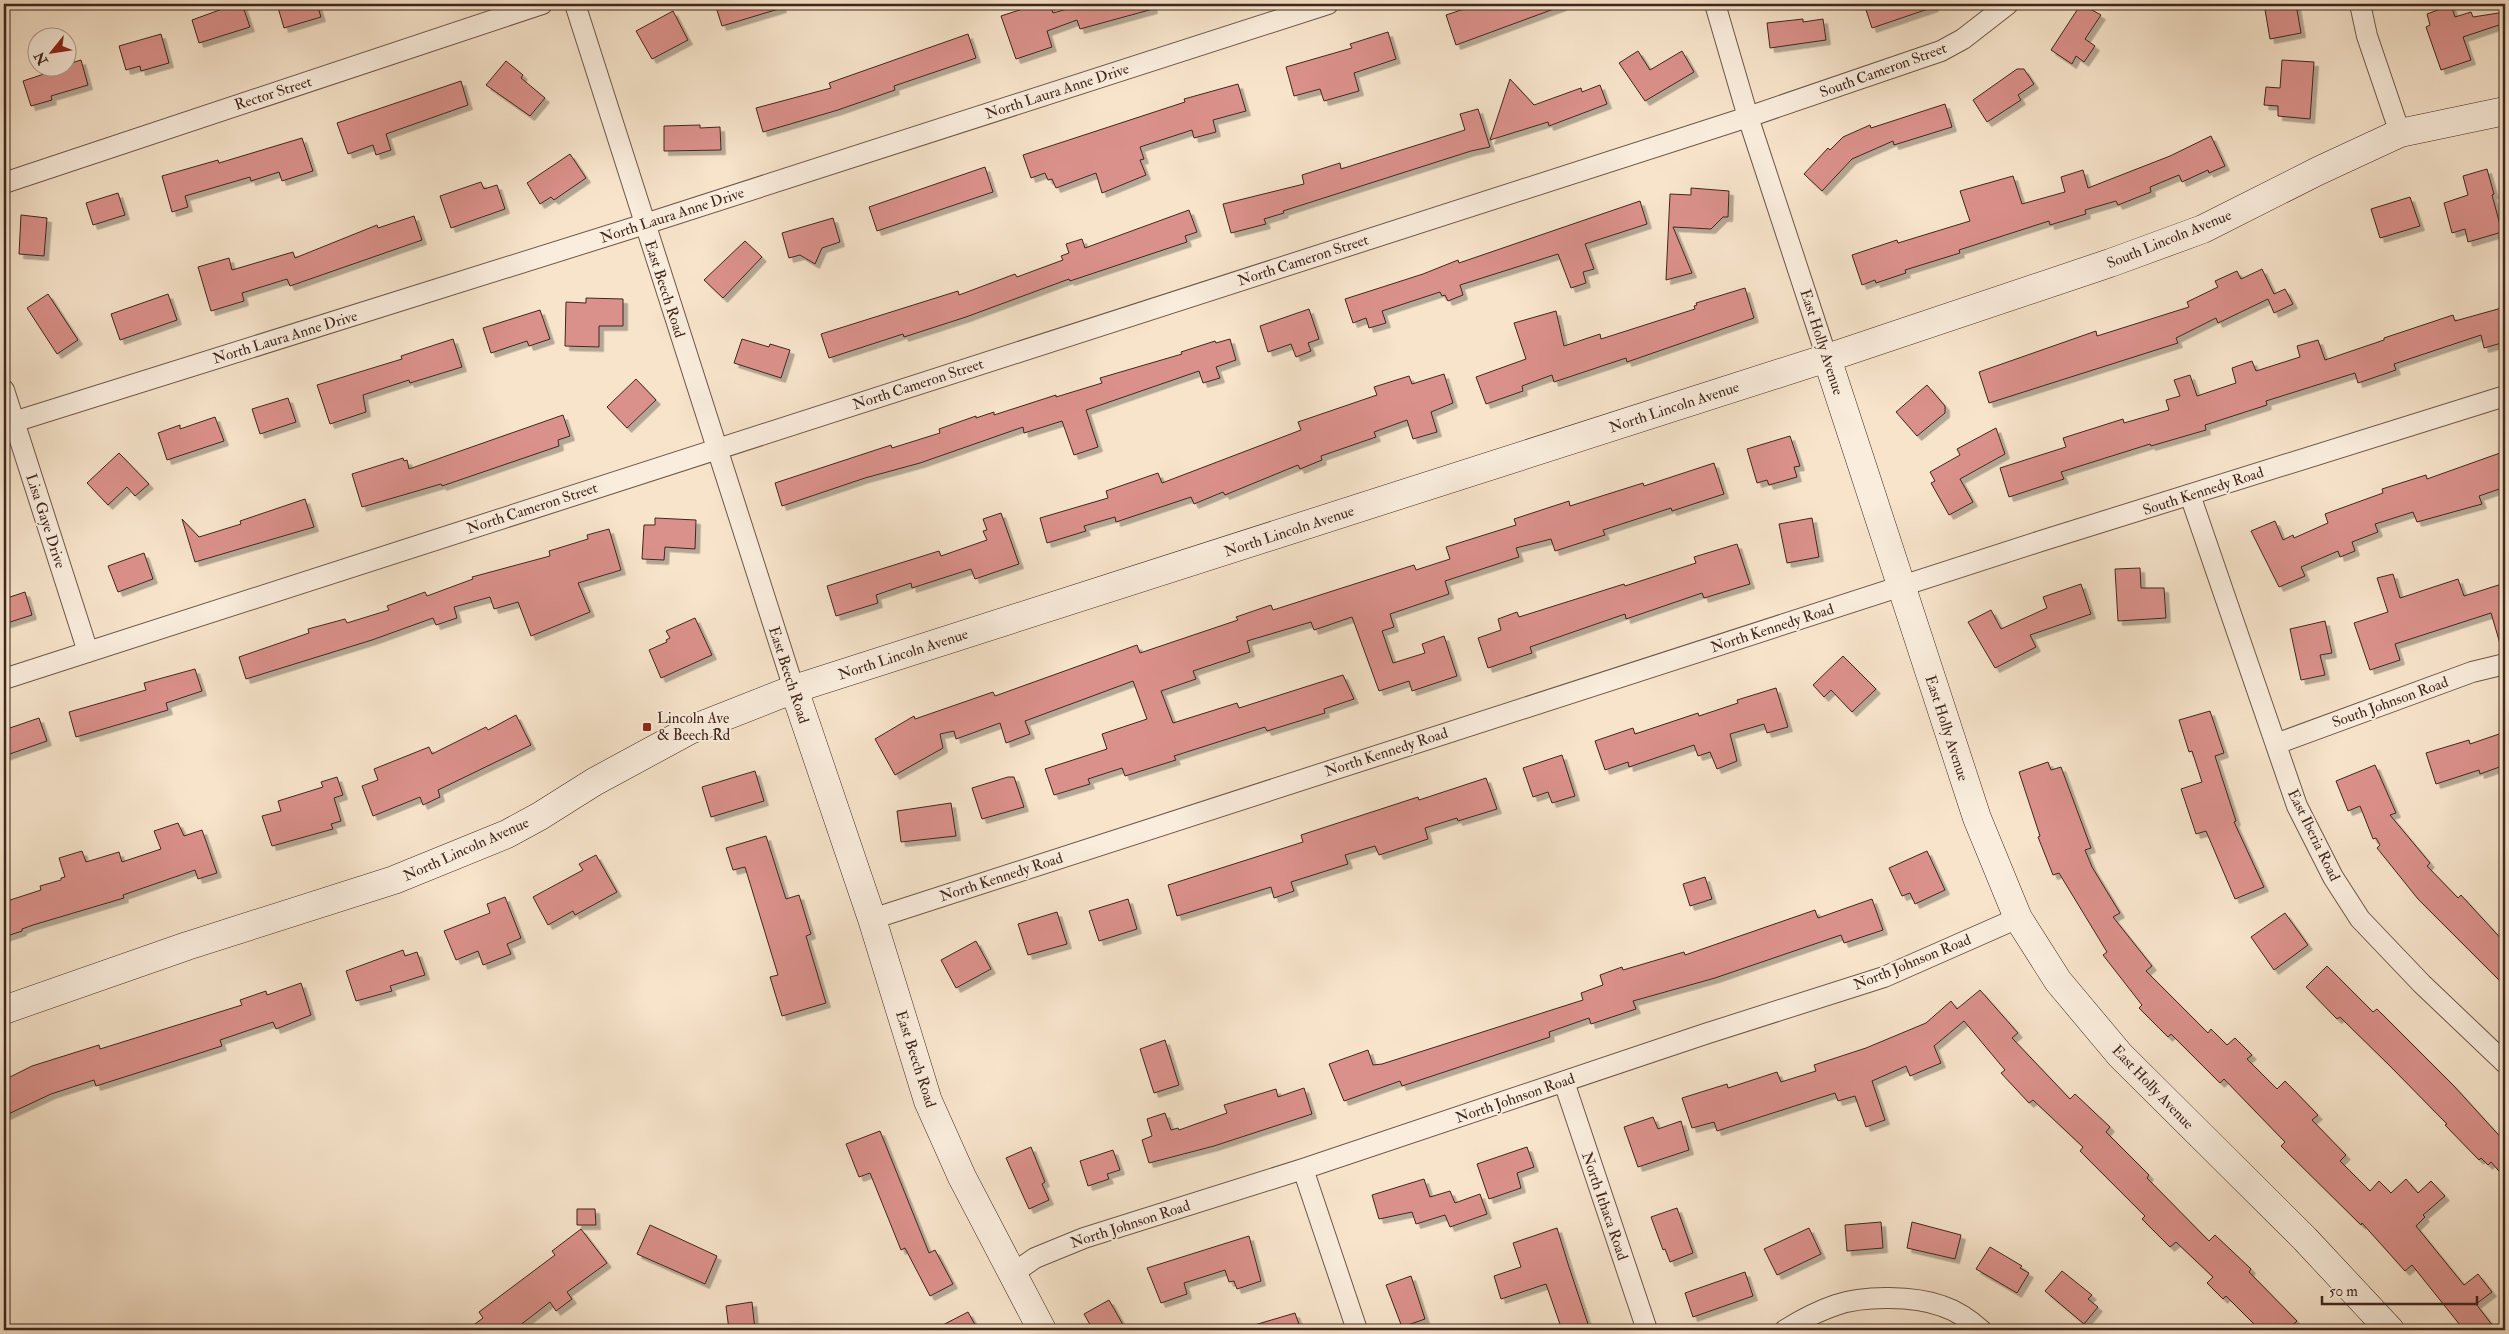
<svg xmlns="http://www.w3.org/2000/svg" width="2509" height="1334" font-family="'IM FELL Double Pica',serif">
<style>
.building{fill:#db918b;stroke:#3f261d;filter:url(#shadow)}
.lines{fill:none;stroke-linecap:round;stroke-linejoin:round}
.street-casing{stroke:#6d5648;stroke-width:22}
.secondary-casing{stroke:#3f261d;stroke-width:29}
.street{stroke:#faeddd;stroke-width:20}
.secondary{stroke:#faeddd;stroke-width:28}
.poi-dot{fill:#8f2418;stroke:#faeddd;stroke-width:2}
.labels{text-anchor:middle;stroke-width:4;stroke-linejoin:round;paint-order:stroke}
.street-label{font-size:15px;fill:#3f261d;stroke:#faeddd}
.poi-label{font-size:15px;fill:#3f261d;stroke:#faeddd;text-anchor:start}
</style>
<defs>
<filter id="shadow"><feDropShadow dx="4.5" dy="4.5" stdDeviation="0" flood-color="#0004"/></filter>
</defs>
<rect width="100%" height="100%" fill="#f7e4cb"/>
<filter id="stains"><feTurbulence type="fractalNoise" baseFrequency=".004" numOctaves="4"/><feColorMatrix values="0 0 0 0 .2 0 0 0 0 .09 0 0 0 0 .02 0 0 0 .5 -.17"/></filter>
<radialGradient id="worn" r=".72"><stop offset=".6" stop-color="#630" stop-opacity="0"/><stop offset="1" stop-color="#630" stop-opacity=".3"/></radialGradient>
<path class="building" d="M236,4H242L250,27L199,43L192,20Z
M277,4H317L321,17L284,28Z
M715,4H781L782,8L722,26Z
M1038,4H1050L1053,13L1085,4H1152L1153,9L1080,29L1077,20L1047,31L1052,47L1016,59L1001,16Z
M1479,4H1562V6L1456,45L1446,15Z
M1864,4H1933L1934,7L1872,28Z
M2081,4L2101,15L2085,39L2095,46L2084,62L2076,56L2072,64L2051,50Z
M2264,4H2296L2301,33L2270,39Z
M2451,5L2455,17L2471,12L2473,17L2505,12V23L2463,37L2471,60L2441,70L2426,27L2430,25L2427,14Z
M673,11L688,40L652,59L636,31Z
M1803,19V22L1823,19L1826,40L1770,48L1767,23Z
M1388,32L1396,59L1354,73L1359,91L1324,101L1320,89L1294,96L1286,67L1352,48L1350,44Z
M161,34L169,63L141,71L140,66L126,70L119,46Z
M968,34L976,58L894,86L895,90L838,110L763,132L756,108L831,88L829,83Z
M1638,51L1650,70L1682,51L1694,72L1645,101L1619,63Z
M81,60L88,85L51,96L52,100L31,106L23,81L44,74L43,71L56,68H68V64Z
M2282,60L2314,62L2310,119L2278,116V106L2264,105L2266,87L2280,88Z
M506,61L523,75L521,78L545,98L530,116L486,85Z
M2017,69H2024L2034,84L2018,95L2021,100L1987,122L1973,100Z
M1510,79L1534,105L1581,88L1582,92L1600,85L1607,104L1549,126L1548,122L1490,140Z
M461,81L468,105L386,134L391,150L376,155L373,145L348,154L337,123Z
M1238,84L1246,111L1213,120L1216,132L1194,138L1192,130L1140,147L1144,159L1140,160L1146,175L1102,193L1096,173L1056,188L1052,179L1048,180L1045,173L1031,178L1023,155L1185,102L1184,99Z
M1945,104L1952,127L1894,145L1893,141L1852,159L1822,191L1804,174L1828,148L1830,150L1843,137L1870,125L1871,128Z
M1478,109L1490,147L1471,151L1283,211L1284,213L1264,219L1266,224L1231,233L1223,204L1304,184L1302,175L1340,163L1341,169L1465,130L1460,114Z
M700,125V128L720,127L721,150L664,151V126Z
M2211,136L2225,166L2209,173L2208,170L2182,182L2179,175L2150,187L2151,192L2118,205L2116,201L2085,210L2086,214L2050,225L2049,221L1959,250L1960,253L1905,270L1906,273L1876,283L1875,280L1862,285L1852,255L1897,240L1898,243L1970,221L1960,191L2013,176L2022,204L2065,192L2061,177L2083,170L2088,188L2170,156Z
M302,138L313,171L282,181L279,172L251,181L250,177L185,196L188,207L172,212L162,176L218,160L219,163Z
M570,154L586,178L554,200L551,197L540,204L527,183Z
M985,167L993,192L877,231L869,207Z
M2487,169L2494,194L2492,195L2502,232L2468,242L2465,229L2452,233L2444,203L2468,195L2463,176Z
M481,182L484,189L497,185L505,209L451,228L440,196Z
M1691,188L1729,191L1728,217H1723L1711,229L1673,227L1692,273L1666,280L1670,194L1691,195Z
M118,193L125,215L93,225L86,203Z
M2410,197L2420,226L2380,238L2371,209Z
M1640,201L1647,224L1585,244L1594,269L1583,272L1586,283L1571,288L1558,254L1460,285L1463,295L1448,301L1445,295L1442,296L1440,292L1382,311L1386,323L1369,328L1366,318L1353,323L1345,299L1423,274L1458,260L1459,263Z
M1189,210L1197,232L1185,236L1187,242L1070,281L1069,279L966,317L904,337L903,334L829,358L821,334L958,291L959,295L1015,274L1017,277L1063,260L1061,256L1069,253L1066,244L1082,239L1085,248Z
M21,215L47,218L44,256L19,254Z
M414,216L422,240L290,286L287,279L242,293L244,301L211,311L198,267L229,258L232,270L293,252L295,258L377,225L378,228Z
M833,218L840,242L822,248L815,264L800,255L789,258L782,233Z
M745,241L762,257L723,298L704,280Z
M2262,269L2274,294L2285,289L2293,304L2274,313L2268,299L2218,323L2216,318L2176,338L2178,343L1989,403L1979,372L2096,331L2097,336L2189,307L2187,302L2218,287L2215,281L2237,271L2241,279Z
M1745,288L1754,318L1627,362L1626,358L1554,382L1552,375L1522,386L1523,391L1486,404L1476,377L1526,359L1514,323L1556,311L1564,346L1600,334L1601,339L1695,309L1694,306L1697,305L1696,303Z
M48,294L78,340L57,354L27,308Z
M168,294L177,320L120,340L111,314Z
M586,298L623,299V326H599V347L565,346L566,302L586,303Z
M2505,307V342L2484,348L2481,335L2394,364L2396,370L2358,383L2355,373L2266,401L2267,405L2205,425L2206,430L2151,446L2150,444L2061,472L2064,479L2009,497L2000,468L2066,447L2063,438L2123,419L2124,423L2169,410L2166,400L2180,396L2174,380L2190,375L2197,396L2236,383L2232,368L2252,361L2256,371L2300,357L2297,346L2318,340L2325,360L2384,340V338L2453,315L2455,321Z
M1309,309L1319,339L1308,343L1311,351L1296,357L1291,344L1268,352L1260,326Z
M540,310L550,339L529,346L527,341L491,353L483,328Z
M453,339L462,367L410,383L409,380L363,395L366,412L330,424L317,385L402,359L401,356Z
M742,339L769,347L770,344L790,350L781,378L734,363Z
M1230,339L1236,360L1216,367L1220,378L1203,383L1199,371L1086,410L1098,447L1074,455L1062,421L1024,433L1023,427L920,463L865,478L782,506L775,483L891,445L892,448L940,433L939,429L976,416V418L994,412V415L1056,395V397L1102,383L1100,378L1182,354L1181,352L1215,341L1216,343Z
M1444,374L1453,403L1431,412L1437,432L1413,439L1407,420L1374,432L1376,437L1321,456L1322,460L1300,469L1298,465L1225,495L1223,492L1194,504L1191,497L1116,522L1115,517L1084,526L1086,531L1047,543L1040,518L1108,498L1106,491L1158,473L1162,483L1301,430L1298,422L1377,395L1374,387L1409,376L1412,384Z
M636,379L656,400L627,428L607,407Z
M1927,385L1945,406V413L1917,436L1896,412Z
M288,398L296,422L260,434L252,409Z
M563,415L570,436L558,440L559,446L442,486L441,484L362,507L352,474L403,458L404,461L407,460L409,469Z
M215,417L224,441L167,460L158,433L180,425V429Z
M1996,428L2005,454L1960,479L1973,502L1949,515L1931,483L1935,481L1930,472L1960,455L1957,449Z
M1790,436L1800,466L1794,467L1797,477L1769,485L1767,480L1757,483L1747,449Z
M119,453L149,484L135,496L127,487L108,505L87,483Z
M2500,453L2505,469V487L2479,496L2482,504L2417,522L2413,512L2375,524L2378,532L2352,542L2355,551L2340,557L2338,551L2301,567L2305,576L2279,587L2251,531L2275,521L2283,540L2293,535L2294,538L2328,523L2325,514L2383,493L2382,489L2426,475L2427,479Z
M1714,463L1724,494L1672,511L1671,508L1603,530L1605,535L1555,551L1551,539L1516,548L1519,557L1445,581L1449,594L1390,614L1394,627L1382,631L1393,663L1425,653L1422,644L1444,636L1457,676L1412,691L1409,681L1379,691L1352,617L1314,630L1311,622L1247,641L1250,652L1193,671L1196,679L1161,691L1173,723L1237,703L1239,708L1343,675L1354,699L1324,709L1325,713L1267,731L1265,727L1174,756L1176,760L1125,776L1122,768L1088,779L1090,784L1054,795L1045,769L1107,749L1102,734L1147,719L1133,681L1025,721L1030,734L1006,743L1000,723L956,739L954,731L940,734L943,748L895,775L875,739L914,716L915,719L993,692L995,696L1137,645L1140,653L1238,620L1236,617L1271,605L1273,610L1414,565L1416,570L1450,559L1446,547L1516,525L1514,519L1569,501L1570,506L1643,483L1644,486Z
M305,499L314,527L195,562L182,519L199,537L241,524L240,521Z
M1001,513L1019,564L975,579L971,569L912,588L911,583L876,595L878,603L836,616L827,586L939,551L941,556L987,540L983,531L987,530L983,519Z
M655,518L696,520L695,549L665,547L664,560L642,559L644,525H655Z
M1812,518L1819,557L1787,563L1779,524Z
M609,529L621,570L578,583L590,612L531,636L518,602L494,609L490,597L454,607L457,618L436,625L433,618L372,640L246,679L239,657L309,633L308,629L345,619L347,623L389,610L387,606L425,592L427,596L473,579L472,577L550,556L549,551L588,539L587,535Z
M1737,544L1750,584L1704,598L1702,593L1626,619L1625,614L1530,647L1532,653L1488,668L1478,638L1501,630L1498,619L1517,612L1519,617L1624,584L1625,586L1696,563L1694,557Z
M144,553L153,579L118,592L108,566Z
M2140,568L2141,588H2164L2166,618L2118,621L2115,569Z
M2393,574L2400,598L2458,579L2464,596L2505,583V646L2501,647L2491,613L2395,644L2400,660L2370,670L2354,623L2388,612L2377,578Z
M2081,584L2091,614L2030,635L2036,647L1995,668L1968,622L1991,610L2001,629L2047,608L2043,597Z
M25,592L32,615L4,624V599Z
M695,618L712,655L661,678L649,650L667,642L666,640L670,638L666,631Z
M2325,621L2332,653L2320,655L2325,675L2301,680L2290,629Z
M1843,656L1876,689L1852,712L1831,690L1824,697L1813,685Z
M195,669L202,691L166,703L168,710L76,737L69,712L146,690L144,683Z
M1776,688L1788,727L1767,733L1764,724L1730,734L1737,761L1717,769L1710,752L1698,756L1694,745L1629,767L1628,762L1605,770L1595,741L1633,728L1635,734L1698,713L1699,716L1738,703L1737,700Z
M2210,711L2224,753L2215,756L2236,821L2234,822L2264,887L2235,899L2206,831L2196,834L2181,789L2202,782L2192,751L2189,752L2179,720Z
M516,715L531,745L438,790L440,797L423,805L420,797L373,816L362,786L378,780L374,769L429,747L432,754L486,727L488,730Z
M39,718L47,741L4,756V730Z
M2505,732V765L2480,774L2479,770L2436,784L2426,753L2469,740L2470,744Z
M1562,755L1575,796L1552,803L1548,792L1533,797L1523,768Z
M2048,762L2051,770L2061,767L2091,848L2085,850L2092,867L2120,913L2113,917L2152,966L2146,971L2208,1033L2211,1029L2227,1045L2235,1038L2252,1055L2247,1059L2277,1089L2285,1081L2318,1115L2312,1120L2346,1155L2340,1161L2370,1191L2379,1181L2391,1193L2406,1179L2418,1193L2431,1181L2445,1196L2423,1215L2425,1217L2416,1226L2464,1285L2478,1274L2492,1292L2476,1304L2496,1330H2464L2412,1265L2405,1271L2362,1223L2361,1225L2281,1146L2285,1142L2224,1079L2220,1083L2171,1034L2168,1037L2139,1008L2142,1005L2103,955L2107,952L2059,873L2053,875L2038,837L2040,836L2019,772Z
M2375,765L2396,813L2390,815L2430,863L2427,866L2458,898L2461,895L2505,943V986L2418,899L2377,848L2380,845L2376,838L2373,839L2360,806L2348,811L2336,781Z
M755,771L764,801L711,817L702,787Z
M337,777L343,795L334,798L341,821L331,824L333,829L272,846L262,816L281,811L278,801L323,787L321,782Z
M1008,777H1014L1024,807L982,819L972,788Z
M1486,778L1497,809L1458,821L1457,818L1425,828L1428,839L1379,855L1375,846L1345,855L1348,864L1291,882L1294,891L1274,898L1271,887L1177,916L1168,885L1303,842L1301,835L1418,797L1419,800Z
M951,803L956,836L901,842L897,811Z
M178,823L184,836L202,830L217,873L198,879L195,870L123,895L124,898L33,925L22,929V931L4,937V902L41,890L40,886L61,880V878L65,877L59,858L82,851L86,862L119,852L122,862L161,849L154,831Z
M766,836L786,899L799,895L811,934L806,936L826,1003L782,1016L770,977L778,975L745,867L733,870L726,848Z
M1927,851L1945,890L1915,904L1910,893L1902,896L1889,868Z
M596,855L617,892L575,915L573,911L548,925L533,897L583,870L579,864Z
M1705,877L1712,899L1690,906L1683,884Z
M505,897L521,938L507,944L511,954L483,965L478,951L456,960L444,931L490,913L487,904Z
M1128,899L1137,929L1099,941L1089,911Z
M1872,899L1883,930L1844,943L1841,935L1715,978L1633,1001L1636,1009L1591,1024L1589,1018L1549,1032L1550,1037L1402,1086L1400,1081L1344,1101L1329,1064L1368,1050L1373,1065L1382,1064L1583,1000L1581,993L1603,985L1600,975L1622,967L1623,970L1684,952L1685,955L1815,910L1818,918Z
M1057,912L1067,944L1028,955L1018,924Z
M2285,913L2308,945L2274,970L2251,937Z
M976,941L991,969L956,988L941,960Z
M403,950L405,956L417,952L425,975L390,986L392,991L356,1001L346,971Z
M2327,966L2373,1012L2377,1009L2454,1086L2505,1142V1178L2491,1162L2488,1165L2481,1158L2479,1160L2445,1125L2447,1124L2389,1065L2340,1017L2337,1019L2306,987Z
M301,983L311,1015L276,1029L273,1022L220,1040L222,1046L96,1086L94,1080L51,1094L4,1116V1080L32,1066L99,1045L100,1049L242,1005L240,1000L266,991L267,995Z
M1980,990L2018,1033L2012,1038L2070,1099L2075,1094L2110,1127L2106,1132L2149,1175L2147,1178L2209,1241L2215,1235L2251,1269L2249,1272L2297,1321L2287,1330H2260L2226,1296L2223,1299L2207,1283L2213,1277L2176,1242L2170,1247L2142,1219L2145,1216L2080,1151L2083,1147L2033,1100L2029,1103L2001,1073L2005,1070L1964,1021L1934,1046L1941,1063L1910,1076L1906,1066L1872,1081L1885,1120L1866,1127L1855,1096L1838,1101L1835,1093L1717,1131L1714,1122L1692,1128L1682,1098L1727,1084L1728,1088L1777,1072L1781,1082L1816,1071L1814,1065L1866,1048L1926,1023L1951,1001L1957,1009Z
M1165,1040L1179,1085L1154,1093L1140,1049Z
M1304,1088L1312,1114L1214,1146L1149,1163L1142,1140L1152,1136L1147,1119L1165,1113L1171,1130L1178,1128L1179,1130L1227,1113L1224,1105L1276,1089L1278,1097Z
M1653,1117L1658,1129L1681,1121L1689,1150L1638,1167L1624,1127Z
M880,1131L929,1253L935,1250L953,1284L930,1296L905,1248L901,1250L870,1173L859,1177L846,1144Z
M1031,1147L1045,1182L1042,1184L1049,1200L1029,1209L1006,1158Z
M1527,1147L1534,1167L1517,1173L1521,1188L1489,1199L1477,1164Z
M1113,1150L1120,1170L1107,1174L1109,1179L1088,1186L1080,1161Z
M1424,1179L1430,1197L1450,1191L1455,1203L1480,1194L1487,1214L1450,1227L1445,1215L1416,1224L1412,1212L1379,1219L1372,1195Z
M1677,1208L1693,1253L1670,1262L1665,1249L1663,1250L1651,1217Z
M577,1209H595L596,1225H577Z
M1881,1222L1883,1248L1847,1251L1845,1225Z
M1912,1222L1961,1235L1955,1259L1907,1248Z
M650,1225L717,1256L705,1284L637,1254Z
M1557,1228L1569,1267L1590,1330H1562L1546,1284L1501,1299L1494,1276L1521,1267L1513,1243Z
M1809,1228L1821,1254L1777,1275L1764,1249Z
M581,1229L607,1263L567,1292L572,1299L556,1311L550,1302L514,1330H467L483,1318L479,1312L555,1255L552,1251Z
M1249,1236L1261,1281L1237,1289L1234,1281L1229,1282L1225,1270L1184,1283L1187,1294L1161,1303L1147,1268Z
M1990,1247L2022,1266L2020,1268L2029,1273L2017,1293L1976,1269Z
M2062,1271L2092,1295L2088,1299L2098,1307L2084,1324L2045,1291Z
M1745,1272L1753,1296L1693,1317L1685,1293Z
M1411,1276L1425,1319L1402,1327L1386,1285Z
M1109,1300L1126,1330H1093L1084,1314Z
M752,1302L755,1330H729L726,1306Z
M968,1312L978,1330H933Z
M1295,1313L1301,1330H1251V1326Z"/>
<g class="lines">
<g class="street-casing">
<path id="street" d="M575,4L794,689
M1715,4L1748,117L1827,358
M2360,4L2367,36L2400,133
M4,183L542,4
M4,390L88,652
M4,425L645,224L1328,4
M2190,495L2297,806L2333,877L2360,919L2422,984L2505,1063
M4,679L1748,117L1941,51L1963,39L2008,4
M2276,744L2472,672L2505,664
M872,919L2041,541L2505,396
M1564,1082L1647,1330
M1303,1169L1357,1330
M1012,1274L1035,1258L1084,1238L1303,1169L1705,1034L1884,977L2018,918
M1785,1330C1801,1320 1818,1311 1836,1305C1864,1295 1915,1296 1942,1306C1957,1311 1970,1320 1981,1330"/>
</g>
<g class="secondary-casing">
<path id="secondary" d="M1827,358L1977,818L2018,918L2058,981L2120,1055L2305,1239L2390,1330
M794,689L872,919L928,1101L962,1177L1042,1330
M4,1010L187,946L394,880L507,834L540,816L594,782L690,730L794,689L1827,358L2110,263L2203,229L2318,171L2400,133L2505,111"/>
</g>
<use href="#street" class="street"/>
<use href="#secondary" class="secondary"/>
</g>
<rect class="poi-dot" x="642" y="722" width="10" height="10" rx="2.5"/>
<g class="labels">
<g class="street-label">
<text transform="translate(1883 70) rotate(-20)" y="5">South Cameron Street</text>
<text transform="translate(1057 91) rotate(-18)" y="5">North Laura Anne Drive</text>
<text transform="translate(273 93) rotate(-18)" y="5">Rector Street</text>
<text transform="translate(672 215) rotate(-18)" y="5">North Laura Anne Drive</text>
<text transform="translate(2169 239) rotate(-22)" y="5">South Lincoln Avenue</text>
<text transform="translate(1303 260) rotate(-18)" y="5">North Cameron Street</text>
<text transform="translate(665 289) rotate(72)" y="5">East Beech Road</text>
<text transform="translate(285 337) rotate(-17)" y="5">North Laura Anne Drive</text>
<text transform="translate(1822 342) rotate(72)" y="5">East Holly Avenue</text>
<text transform="translate(918 384) rotate(-18)" y="5">North Cameron Street</text>
<text transform="translate(1674 407) rotate(-18)" y="5">North Lincoln Avenue</text>
<text transform="translate(2203 491) rotate(-18)" y="5">South Kennedy Road</text>
<text transform="translate(532 508) rotate(-18)" y="5">North Cameron Street</text>
<text transform="translate(46 521) rotate(72)" y="5">Lisa Gaye Drive</text>
<text transform="translate(1289 531) rotate(-18)" y="5">North Lincoln Avenue</text>
<text transform="translate(1772 628) rotate(-18)" y="5">North Kennedy Road</text>
<text transform="translate(903 654) rotate(-18)" y="5">North Lincoln Avenue</text>
<text transform="translate(789 675) rotate(72)" y="5">East Beech Road</text>
<text transform="translate(2390 702) rotate(-20)" y="5">South Johnson Road</text>
<text transform="translate(1947 728) rotate(72)" y="5">East Holly Avenue</text>
<text transform="translate(1386 752) rotate(-18)" y="5">North Kennedy Road</text>
<text transform="translate(2314 835) rotate(64)" y="5">East Iberia Road</text>
<text transform="translate(466 849) rotate(-24)" y="5">North Lincoln Avenue</text>
<text transform="translate(1001 877) rotate(-18)" y="5">North Kennedy Road</text>
<text transform="translate(1912 962) rotate(-22)" y="5">North Johnson Road</text>
<text transform="translate(916 1059) rotate(72)" y="5">East Beech Road</text>
<text transform="translate(2153 1087) rotate(46)" y="5">East Holly Avenue</text>
<text transform="translate(1515 1098) rotate(-19)" y="5">North Johnson Road</text>
<text transform="translate(1605 1206) rotate(71)" y="5">North Ithaca Road</text>
<text transform="translate(1130 1224) rotate(-18)" y="5">North Johnson Road</text>
</g>
<g class="poi-label">
<text x="657" y="723">Lincoln Ave<tspan x="657" dy="17">&amp; Beech Rd</tspan></text>
</g>
</g>
<rect width="2509" height="1334" fill="none" stroke="#f7e4cb" stroke-width="20"/>
<rect x="5" y="5" width="2499" height="1324" fill="none" stroke="#3f261d" stroke-width="2.5"/>
<rect x="10" y="10" width="2489" height="1314" fill="none" stroke="#3f261d"/>
<g transform="translate(52 52) rotate(240)"><circle r="24" fill="#faeddd" stroke="#af9d90"/>
<path d="M0-4L9 19L0 12L-9 19Z" fill="#8f2418"/>
<text y="-8" font-size="14" font-weight="bold" text-anchor="middle" fill="#3f261d">N</text>
</g>
<path d="M2322 1296v8h155v-8" fill="none" stroke="#3f261d" stroke-width="2.5"/>
<text x="2329" y="1296" font-size="15" fill="#3f261d" stroke="#faeddd" stroke-width="4" paint-order="stroke">50 m</text>
<rect width="100%" height="100%" filter="url(#stains)"/>
<rect width="100%" height="100%" fill="url(#worn)"/>
</svg>
